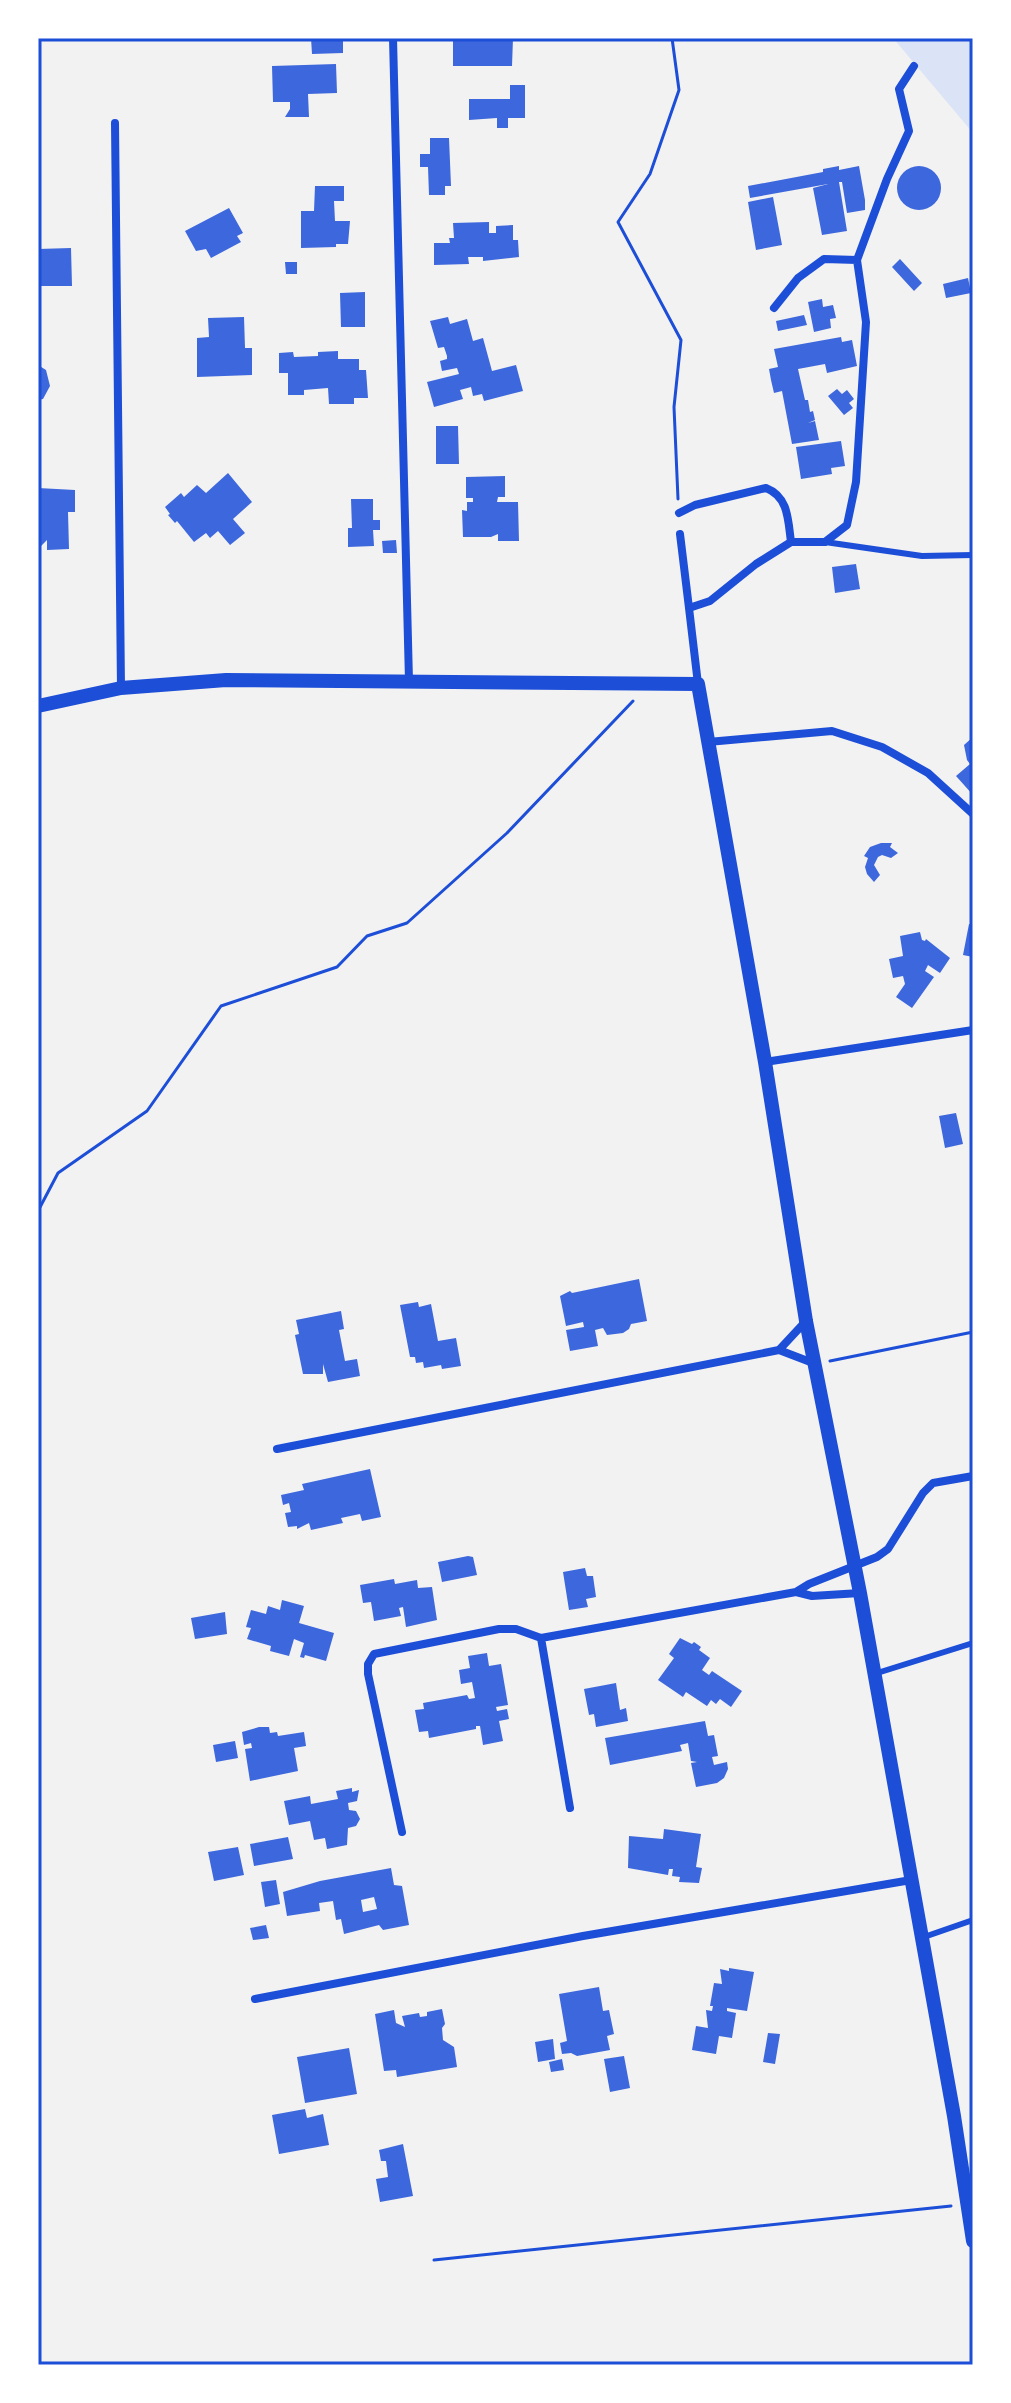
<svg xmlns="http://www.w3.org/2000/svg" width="1011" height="2403" font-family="Barlow,sans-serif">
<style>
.green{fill:#dbe4f7}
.building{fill:#3d67dc;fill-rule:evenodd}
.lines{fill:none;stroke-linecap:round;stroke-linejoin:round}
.path{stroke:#1d4ed8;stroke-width:3}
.service{stroke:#1d4ed8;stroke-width:6}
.minor{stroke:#1d4ed8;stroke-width:8}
.tertiary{stroke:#1d4ed8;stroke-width:14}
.neatline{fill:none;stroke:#1d4ed8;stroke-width:3}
</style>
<rect width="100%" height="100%" fill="#f2f2f2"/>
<path class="green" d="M893,38H973V133Z"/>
<path class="building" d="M311,38H343V53L312,54Z
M453,38H513L512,66H453Z
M336,64L337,93L308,94L309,117H285L290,109V102H273L272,66Z
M510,85H525V118H508V128H497V118L469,120V99H510Z
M430,138H449L451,186H445V195H429L428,167H420V154H430Z
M839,166V170L859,166L865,200V210L847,213L842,182H839L847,231L822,235L813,188L828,184L750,198L748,186L823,172V169Z
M897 188a22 22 0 1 1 44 0a22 22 0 1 1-44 0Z
M315,186H344V201H334L335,221H350L348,244H336V247L301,248V211H314Z
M773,197L782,245L756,250L748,202Z
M229,208L243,233L237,236L241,242L211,258L206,249L196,251L185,231Z
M489,222V233H496V226L513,225V240H518L519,257L483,261V257H468L469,264L434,265V243H450L449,238H454L453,223Z
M71,248L72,286H38V249Z
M900,259L922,283L914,291L892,267Z
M285,262H297V274H286Z
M968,278L971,293L946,298L943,284Z
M365,292V327H341L340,293Z
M822,299L823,307L833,305L836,318L830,319L831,328L814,332L808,302Z
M804,315L807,325L778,331L776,321Z
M244,317L245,348H252V375L197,377V338L209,337L208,318Z
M448,317L450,324L467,319L473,341L483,338L492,371L516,365L523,391L484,401L482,394L473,396L471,387L460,390L463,399L434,407L427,382L459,374L457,368L442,371L440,361L447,359V356L444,347L438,348L430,321Z
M841,337L842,342L852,340L857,366L827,373L825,364L798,369L805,400H808L810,412L813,411L815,420L808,423L815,421L819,440L792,444L782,391L774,393L771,380L769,369L778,367L774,349Z
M338,351V359H359V370H366L368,398H354V404H329L328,388L304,390V395H288V373H279V353L293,352L294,357L318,356V352Z
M38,365L46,370L50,386L43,399L38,400Z
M837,389L842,394L847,390L854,399L849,403L853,408L844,415L828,396Z
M436,426H458L459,464H436Z
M841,441L845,466L831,468L832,474L801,479L796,447Z
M228,473L252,502L233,519L245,533L230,545L218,531L210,538L206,533L194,542L177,521L175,523L168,515L170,514L165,507L181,493L184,497L197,485L206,493Z
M505,476V497H498L497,502H518L519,541H498V534L491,537H463L462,510L467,511V502H473V498H466V477Z
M38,488L75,490V512H68L69,549L47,550V540L38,549Z
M351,499H373V520H380V530H373L374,546L348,547V528H352Z
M396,540L397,553H383L382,541Z
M856,564L860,589L835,593L832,567Z
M973,737V795L956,776L970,764L967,760L964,745Z
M881,843H892L890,847L898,853L891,858L882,855L878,857L874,865L880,875L874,882L867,874L865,867L868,858L864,856L870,847Z
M969,924L973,925V957L963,955Z
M920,932L922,940L925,941L926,939L950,958L940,973L928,965L925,971L934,977L912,1008L896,997L905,984L903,976L893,978L889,959L903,956L900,936Z
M956,1113L963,1144L945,1148L939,1116Z
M639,1279L647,1321L631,1324L629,1329L623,1333L607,1335L603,1328L595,1330L598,1346L570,1351L566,1330L584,1327L583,1322L566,1326L560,1296L570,1291L572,1293Z
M418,1302L419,1307L431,1304L438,1341L456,1338L461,1366L442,1369L441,1365L424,1368L423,1362L416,1363L415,1357H410L400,1305Z
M341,1311L344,1329L339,1330L345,1361L357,1359L360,1376L328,1382L323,1364V1374H303L296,1340L295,1335L299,1334L296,1320Z
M370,1469L381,1517L362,1521L360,1514L341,1518L343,1523L311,1530L309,1523L297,1529V1526L288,1527L285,1513L291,1512L289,1503L283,1505L281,1495L304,1490L302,1484Z
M468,1556L473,1557L477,1575L442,1582L438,1562Z
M585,1568L587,1576H593L596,1597L586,1599L588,1607L569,1610L563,1572Z
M394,1579L395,1584L417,1580L418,1588L432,1587L437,1620L406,1627L403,1607L399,1608L401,1616L374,1621L371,1602L363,1603L360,1585Z
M282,1600L304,1606L299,1623L334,1633L326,1661L305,1655L304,1658L300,1657L304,1643L294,1639L289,1656L270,1651L271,1646L247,1639L251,1628L246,1627L251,1610L266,1614L268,1606L280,1610Z
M225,1612L227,1634L195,1639L191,1618Z
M680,1638L692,1644L694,1642L701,1647L699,1650L710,1658L702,1670L709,1675L712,1671L742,1691L731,1707L720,1699L716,1704L711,1700L707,1706L686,1692L683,1697L658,1680L674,1658L669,1654Z
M487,1653L489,1666L501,1664L508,1705L496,1707L497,1711L507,1709L509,1719L499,1721L503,1741L483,1745L480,1726H476V1729L429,1738L428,1731L419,1732L415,1710L424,1709L423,1703L467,1695L469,1699L475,1698L472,1682L461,1684L459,1670L470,1668L468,1656Z
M616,1683L620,1710L626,1708L628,1721L596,1727L594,1714L589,1715L584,1689Z
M705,1721L708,1736L714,1735L718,1756L712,1757L714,1765L727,1762L728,1769L724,1778L717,1783L696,1787L691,1763L697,1762L691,1761L688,1743L680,1745L682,1751L610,1765L605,1738Z
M259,1727H269L270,1733L277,1732L278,1736L304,1732L306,1746L294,1748L298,1771L250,1781L245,1749L252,1748L251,1743L244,1745L242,1732Z
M235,1741L238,1758L216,1762L213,1745Z
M352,1788V1792L359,1790L357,1801L348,1803L349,1810L356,1811L360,1819L356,1826L348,1828L347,1845L327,1849L325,1838L314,1840L310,1821L289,1825L284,1801L310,1796L311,1804L338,1799L336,1791Z
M664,1829L701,1834L696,1867L702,1868L699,1883L679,1882L680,1877L672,1876L673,1869H669L668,1875L628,1868L629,1836L663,1839Z
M288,1837L293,1859L254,1866L250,1844Z
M238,1847L244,1875L214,1881L208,1852Z
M391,1868L394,1885L402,1886L409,1925L383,1930L379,1925L344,1934L341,1919L336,1920L333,1901L319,1903L320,1911L287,1916L283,1892L320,1881ZM374,1897L377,1909L363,1912L361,1900Z
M276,1880L280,1904L265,1907L261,1882Z
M266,1925L269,1938L253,1940L250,1928Z
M729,1968L754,1972L747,2011L727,2008V2011L736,2013L732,2038L719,2036L716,2054L692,2050L696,2026L708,2028L706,2010L712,2011L713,2006H710L714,1983L722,1984L720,1969L729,1971Z
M599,1987L603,2011L609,2010L614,2034L607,2036L610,2050L577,2056L571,2053L562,2054L560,2043L567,2041L559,1994Z
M442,2009L445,2024L442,2028L443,2040L454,2047L457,2067L397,2077L396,2070L384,2071L375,2014L394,2010L396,2023L405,2027L402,2016L419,2013L420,2017L427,2016V2012Z
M768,2033L780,2034L775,2064L763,2062Z
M553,2039L555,2059L538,2062L535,2042Z
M349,2048L357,2094L305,2103L297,2057Z
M624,2056L630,2088L610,2092L604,2059Z
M562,2059L564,2070L551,2072L549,2062Z
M305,2109L307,2118L323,2114L329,2145L279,2154L272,2115Z
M403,2144L413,2196L380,2202L376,2179L388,2177L386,2161H381L379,2150Z"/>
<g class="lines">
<path class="path" d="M672,38L679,90L650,174L618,222L681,340L674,407L678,499
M38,1211L58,1173L147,1111L221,1006L337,967L367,936L407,923L507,833L633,701
M830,1361L973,1332
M434,2260L951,2206"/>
<path class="service" d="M825,542L922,556L973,555
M874,1674L973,1643
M924,1937L973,1920"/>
<path class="minor" d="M393,38L409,681
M115,123L121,688
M774,308L798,278L824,259L857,260
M679,513L695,505L766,488C789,497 788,521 791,542
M680,534L689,608
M698,684L689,608L710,601L756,564L791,542H825L847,525L856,482L866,322L857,260L887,179L909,131L899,89L914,66
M708,742L832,731L882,747L928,773L973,814
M765,1062L973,1030
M779,1350L806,1321
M277,1449L779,1350L813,1363
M796,1592L809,1584L877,1557L888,1549L923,1493L933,1483L973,1476
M541,1638L570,1808
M402,1832L368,1674V1664L374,1654L499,1629H516L541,1638L796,1592L812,1596L860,1593
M255,1999L583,1936L911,1880"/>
<path class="tertiary" d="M38,706L121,688L226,680L698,684L765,1062L806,1321L860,1593L954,2116L973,2241"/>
</g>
<rect width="1011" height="2403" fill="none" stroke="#ffffff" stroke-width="80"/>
<rect x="40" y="40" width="931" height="2323" class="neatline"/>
</svg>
